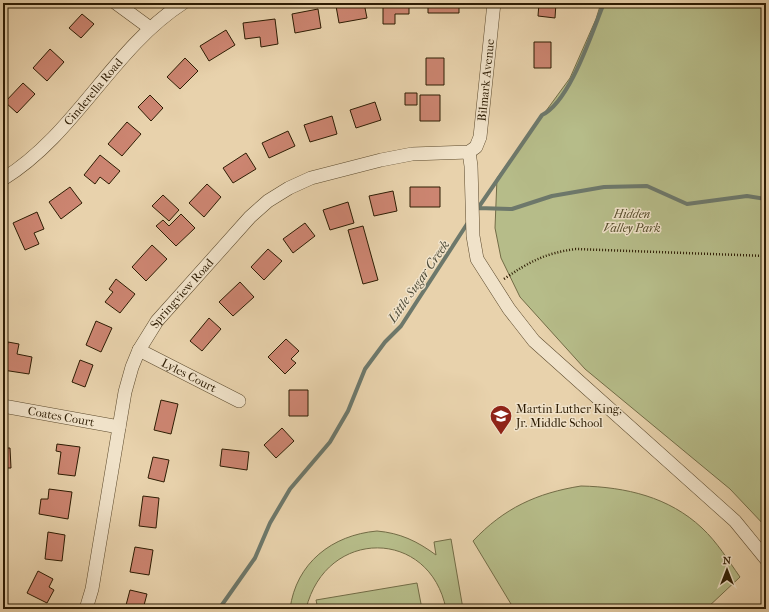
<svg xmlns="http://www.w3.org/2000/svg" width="769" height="612" font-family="'IM FELL French Canon',serif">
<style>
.green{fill:#b6bc89;stroke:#726c46}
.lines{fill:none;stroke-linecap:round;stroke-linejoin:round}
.stream{stroke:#6d786b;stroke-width:4}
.building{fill:#cc8571;stroke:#2d1c03}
.street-casing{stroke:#5c4a2d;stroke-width:14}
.path{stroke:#2d1c03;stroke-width:2.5;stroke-dasharray:1 2;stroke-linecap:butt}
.street{stroke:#f0e2c9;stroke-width:13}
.labels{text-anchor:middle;stroke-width:3;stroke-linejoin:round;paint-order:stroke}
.street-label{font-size:12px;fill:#2d1c03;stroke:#f0e2c9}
.park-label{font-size:12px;font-style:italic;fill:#564c2b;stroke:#f0e2c9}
.poi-label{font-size:12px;fill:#2d1c03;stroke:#f0e2c9;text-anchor:start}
.water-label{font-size:13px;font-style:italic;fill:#4d4a37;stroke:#f0e2c9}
</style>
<rect width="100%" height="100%" fill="#e8d2ac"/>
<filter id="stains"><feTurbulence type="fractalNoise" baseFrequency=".005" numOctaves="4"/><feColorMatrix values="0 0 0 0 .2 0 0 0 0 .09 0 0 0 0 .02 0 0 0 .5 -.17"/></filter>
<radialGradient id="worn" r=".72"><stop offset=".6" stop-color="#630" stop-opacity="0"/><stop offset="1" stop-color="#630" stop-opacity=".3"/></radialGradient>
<path class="green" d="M601,3H766V527L730,489L585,369L520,297L501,258L495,228L497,178L570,78L596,19Z
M581,486C626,487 669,497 702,528C717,542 728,560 740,577L706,609H514L473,541C504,508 537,493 581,486Z
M377,531C400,533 417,541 436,555L434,542L451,539L463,609H446C430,528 326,527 306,609H290C296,563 332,535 377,531Z
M417,583L422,609H318L316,600Z"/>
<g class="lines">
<path class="stream" d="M478,208L512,209L552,196L604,187L647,186L687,204L747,196L766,199
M476,211L542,115C570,102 592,32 604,3
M219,609L255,558L270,523L290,489L330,442L348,411L365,369L385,342L401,326L469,221"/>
</g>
<path class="building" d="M351,3H364L367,18L339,23L336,6Z
M383,3H409V14H395V24H383Z
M428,3H459V13H428Z
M539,3H556L555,18L538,16Z
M318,9L321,28L295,33L292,14Z
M82,14L94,24L81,38L69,28Z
M275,19L278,44L261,47L260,37L245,39L243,23Z
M226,30L235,45L209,61L200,46Z
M534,42H551V68H534Z
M50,49L64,62L47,81L33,68Z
M185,58L198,71L180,89L167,77Z
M426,58H444V85H426Z
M23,83L35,94L17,113L5,102Z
M405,93H417V105H405Z
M150,95L163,108L151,121L138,107Z
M420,95H440V121H420Z
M375,102L381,120L356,128L350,110Z
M332,116L337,134L310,142L304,125Z
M127,122L141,134L122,156L108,144Z
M288,131L295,146L269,158L262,143Z
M246,153L256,169L233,183L223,168Z
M100,155L120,171L109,184L100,177L95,184L84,175Z
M207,184L221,197L204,217L189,203Z
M70,187L82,203L61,219L49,202Z
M410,187H440V207H410Z
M393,191L397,211L374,216L369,196Z
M163,195L179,210L169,221L152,206Z
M348,202L354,223L330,230L323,210Z
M37,212L44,229L34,233L39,244L25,250L13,223Z
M181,214L195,228L176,246L156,226L163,220L169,226Z
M305,223L315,236L293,253L283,239Z
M363,226L378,280L363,284L348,230Z
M152,245L167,259L146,281L132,267Z
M268,249L282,261L264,280L251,267Z
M116,279L135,294L120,313L105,302L113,292L109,289Z
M240,282L254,297L233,316L219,302Z
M209,318L221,329L202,351L190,341Z
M96,321L112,328L101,352L86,345Z
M286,339L299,351L291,359L296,363L285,374L268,357Z
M8,342L19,344L17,354L32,357L29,374L3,370Z
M80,360L93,365L85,387L72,382Z
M289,390H308V416H289Z
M161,400L178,404L171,434L154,430Z
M282,428L294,441L276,458L264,445Z
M57,444L80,447L75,476L58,474L61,452L56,451Z
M3,448H10L11,468H3Z
M222,449L249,452L247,470L220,466Z
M153,457L169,460L164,482L148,478Z
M49,489L72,492L68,519L39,514L41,499H48Z
M143,496L159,498L156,528L139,526Z
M48,532L65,535L62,561L45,559Z
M135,547L153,550L149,575L130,572Z
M38,571L53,579L49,587L54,590L47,603L27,593Z
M130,590L147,594L143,609H125Z"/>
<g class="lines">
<g class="street-casing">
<g id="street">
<path d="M116,3L150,28"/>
<path d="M469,152L471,166L473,236L477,259L509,309L534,341L735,521L766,559"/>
<path id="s1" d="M3,179C76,134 112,49 183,3"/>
<path id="s2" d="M139,350L239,401"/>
<path id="s3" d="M3,406L119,427"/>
<path id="s4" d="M86,609L92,589L125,392L132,367L139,350L157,321L250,217L268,201L289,188L311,178L381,160L412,154L469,152L476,147L480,137L494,3"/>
</g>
</g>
<path class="path" d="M504,279C529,262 545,253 576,249L766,256"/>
<use href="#street" class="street"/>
</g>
<defs>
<g id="school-pin" transform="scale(1.15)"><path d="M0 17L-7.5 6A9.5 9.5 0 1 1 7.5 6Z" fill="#8f2418" stroke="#f0e2c9"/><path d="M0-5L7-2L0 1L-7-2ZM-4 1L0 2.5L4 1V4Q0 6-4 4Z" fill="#fff"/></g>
</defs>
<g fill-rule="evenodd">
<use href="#school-pin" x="501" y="416"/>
</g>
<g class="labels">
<g class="street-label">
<text dy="4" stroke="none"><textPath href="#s4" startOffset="749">Bilmark Avenue</textPath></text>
<text dy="4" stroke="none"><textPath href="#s1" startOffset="126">Cinderella Road</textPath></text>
<text dy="4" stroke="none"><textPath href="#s4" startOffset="336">Springview Road</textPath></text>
<text dy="4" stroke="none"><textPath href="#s2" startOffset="56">Lyles Court</textPath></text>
<text dy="4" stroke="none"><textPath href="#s3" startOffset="59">Coates Court</textPath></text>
</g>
<g class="park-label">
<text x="632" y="218">Hidden<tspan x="632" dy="14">Valley Park</tspan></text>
</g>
<g class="poi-label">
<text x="516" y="413">Martin Luther King,<tspan x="516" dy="14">Jr. Middle School</tspan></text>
</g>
<g class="water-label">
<text transform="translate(418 281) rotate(-55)" y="5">Little Sugar Creek</text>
</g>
</g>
<rect width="769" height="612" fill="none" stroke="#e8d2ac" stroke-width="16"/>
<rect x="4" y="4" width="761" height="604" fill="none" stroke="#2d1c03" stroke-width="2"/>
<rect x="8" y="8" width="753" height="596" fill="none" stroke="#2d1c03"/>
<g transform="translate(727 570)" stroke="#f0e2c9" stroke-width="3" paint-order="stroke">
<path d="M0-3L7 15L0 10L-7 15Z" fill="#2d1c03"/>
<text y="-6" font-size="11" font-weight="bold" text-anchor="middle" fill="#2d1c03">N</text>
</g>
<rect width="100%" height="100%" filter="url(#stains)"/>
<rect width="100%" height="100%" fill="url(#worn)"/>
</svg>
